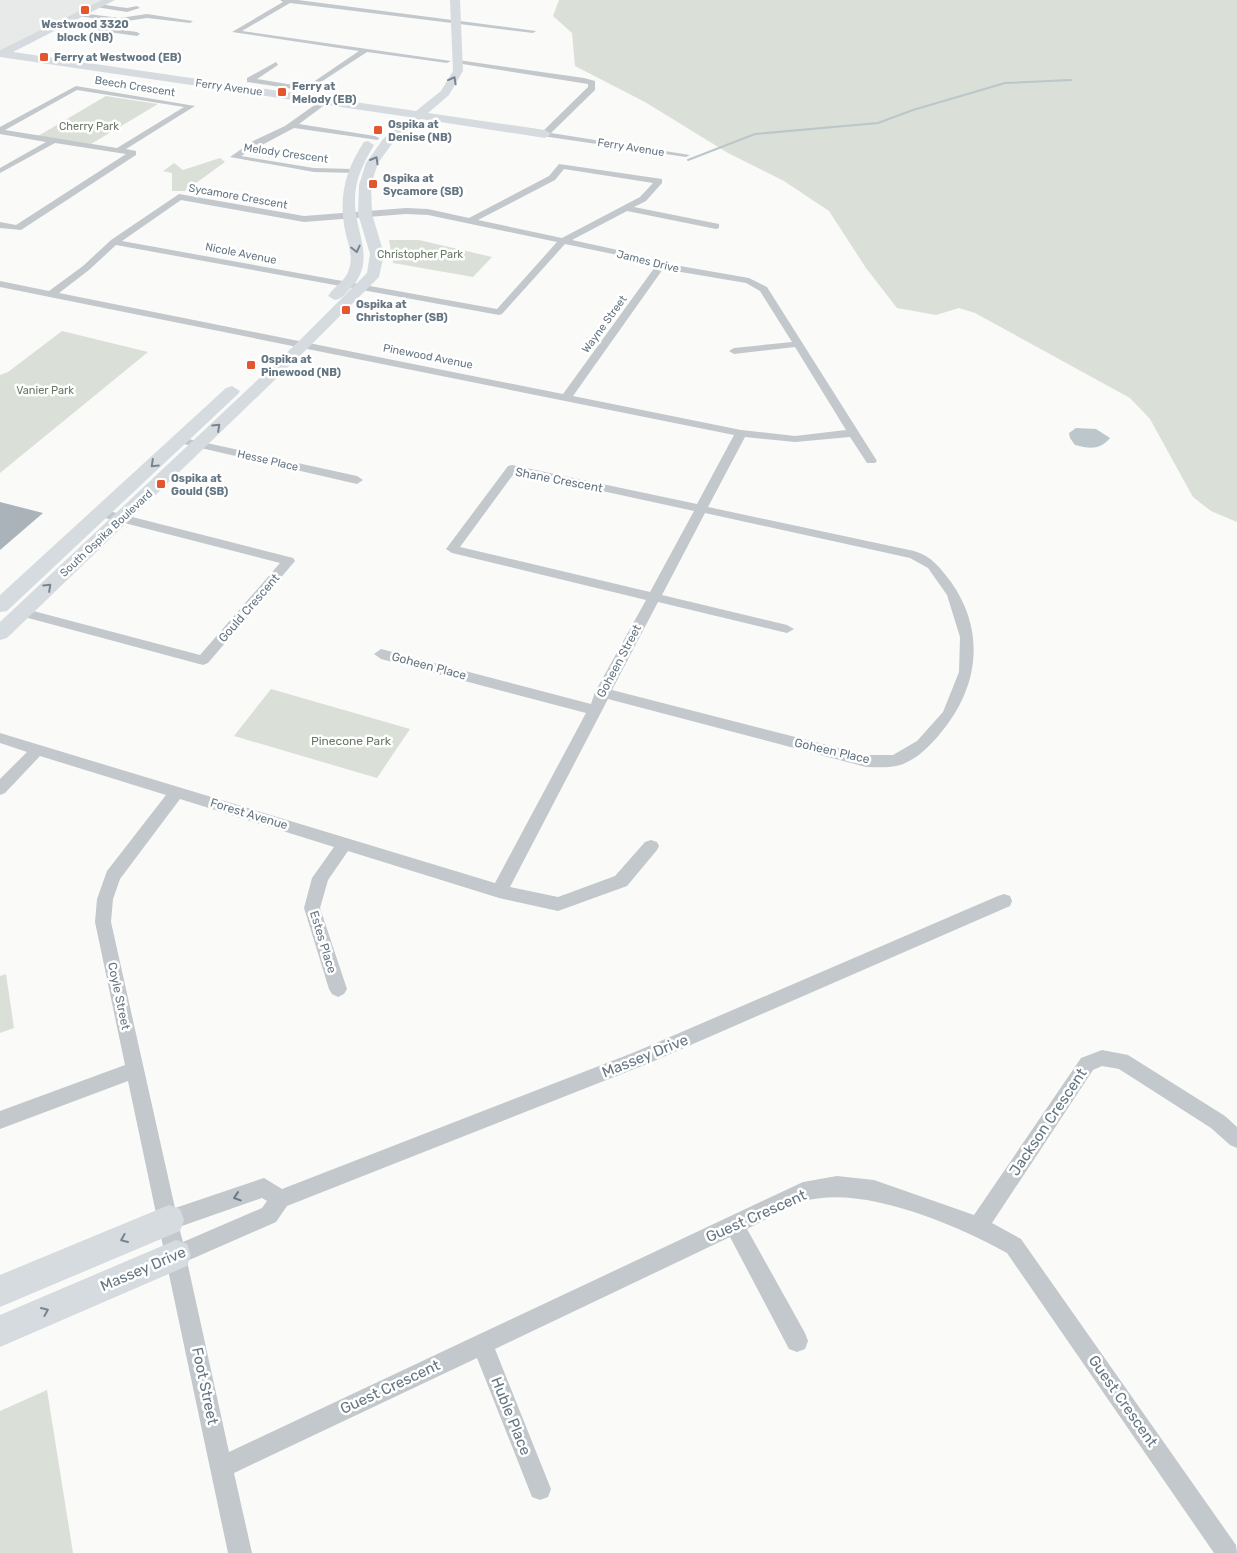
<svg xmlns="http://www.w3.org/2000/svg" width="1237" height="1553" font-family="Rubik,sans-serif">
<style>
.built{fill:#e8e9e9}
.green{fill:#dadfd7}
.water{fill:#bbc7cb}
.lines{fill:none;stroke-linecap:round;stroke-linejoin:round}
.stream{stroke:#bbc7cb;stroke-width:2}
.building{fill:#aab3b9}
.street{fill:#c3c8cc;fill-rule:evenodd}
.secondary{fill:#d6dbdf;fill-rule:evenodd}
.oneway{stroke:#768591}
.oneway2{stroke:#6a7a87}
.poi-dot{fill:#e4572e;stroke:#fff;stroke-width:2}
.labels{text-anchor:middle;stroke-width:5;stroke-linejoin:round;paint-order:stroke}
.far-poi-label{font-size:11px;font-weight:bold;fill:#657683;stroke:#fff;text-anchor:start}
.far-street-label{font-size:11px;fill:#657683;stroke:#fff}
.far-park-label{font-size:11px;fill:#687a64;stroke:#fff}
.street-label{font-size:12px;fill:#657683;stroke:#fff}
.park-label{font-size:12px;fill:#687a64;stroke:#fff}
.near-street-label{font-size:15px;fill:#657683;stroke:#fff}
</style>
<rect width="100%" height="100%" fill="#fafaf8"/>
<path class="built" d="M0,0H104L0,50Z"/>
<path class="green" d="M559,0H1237V522L1211,511L1193,497L1150,419L1130,398L975,313L959,308L936,315L897,308L866,268L829,211L784,181L728,153L645,102L575,66L572,33L553,16Z
M106,96L158,104L91,144L38,136Z
M220,158L225,162L185,191H172V173L163,171L174,163L183,170Z
M389,240H419L492,257L473,277L393,263Z
M62,331L148,352L0,473V375L8,372Z
M271,689L410,729L377,778L234,736Z
M6,974L14,1028L0,1033V976Z
M47,1390L73,1553H0V1411Z"/>
<path class="water" d="M1076,428L1096,429L1110,438C1100,450 1090,449 1075,445L1070,438L1069,433Z"/>
<g class="lines">
<path class="stream" d="M688,160L755,134L878,123L913,110L1005,83L1071,80"/>
</g>
<path class="building" d="M0,502L43,513L0,550Z"/>
<g class="lines">
<path class="street" d="M280,0H298L536,31L533,33L290,3L242,31L451,61L447,63L367,52L307,91L247,82V78L276,62L278,65L257,79L306,87L359,51L232,32L283,2Z
M98,4L127,8L137,6L140,8L127,12L96,7Z
M80,13L120,18L147,14L193,21L190,23L147,18L120,22L78,16Z
M62,22L137,32L140,34L137,36L60,25Z
M458,60L584,78L595,81V90L551,133L690,155L686,157L542,136V132L588,87V84L456,63Z
M76,86L195,106L126,149L136,151V155L21,230L0,228V222L16,225L126,154L55,143L0,173V168L46,142L0,134V127ZM77,90L184,107L117,148L5,130Z
M323,99L330,101L299,124L375,136L379,138L378,140L294,128L241,156L314,168L353,169L357,171L356,173L314,172L230,157L253,141L285,126Z
M559,164L662,179V183L646,201L634,207L719,224V228L716,229L627,211L572,240L627,252L663,263L749,278L767,287L877,461L875,463H867L850,437L795,442L745,437L708,507L914,551C932,556 940,568 951,582C987,633 978,690 939,735C929,747 913,763 896,766C887,768 876,767 866,767L608,699L510,887L558,897L615,876L645,842L651,840L657,842L659,846L657,850L627,886L558,911L499,898L348,851L328,880L320,908L347,989L344,994L338,997L332,994L329,989L304,908L312,878L334,847L180,799L120,879L113,899L111,922L175,1208L264,1178L282,1189L635,1052L998,896L1004,894L1010,896L1012,901L1010,906L647,1064L287,1206L276,1222L187,1261L229,1452L803,1182L837,1176L874,1180L974,1215L1081,1058L1102,1050L1128,1055L1225,1116L1237,1127V1148L1230,1145L1211,1128L1119,1069L1102,1066L1093,1070L992,1223L1021,1239L1236,1545L1237,1553H1214L1007,1253C956,1225 864,1185 805,1201C786,1207 766,1220 747,1229L805,1333L808,1341L805,1349L797,1352L789,1349L730,1237L495,1349L551,1489L548,1497L540,1500L532,1497L477,1358L234,1473L252,1553H228L128,1081L0,1129V1111L125,1065L95,922L97,899L107,871L166,795L40,756L5,793L0,795V779L27,752L0,743V733L495,883L586,713L381,659L374,654L381,649L591,704L595,692L646,600L452,553L446,549L508,466L512,465L697,504L734,435L0,287V281L49,291L83,266L111,240L179,194L304,216L406,208L428,209L469,218L549,176ZM564,169L653,183L640,197L562,238L478,220L555,180ZM181,200L304,222L406,214L428,215L557,242L497,309L122,241ZM565,244L622,256L655,267L563,394L59,293L89,270L116,245L499,315L502,314ZM663,269L746,283L760,291L792,342L734,348L729,351L734,354L795,347L846,430L795,436L741,430L573,396ZM515,472L694,511L650,592L460,547ZM705,513L910,558L928,568L947,595L960,637L959,672L943,712L917,741L893,755H866L612,690L658,602L787,633L794,629L787,625L662,595ZM262,1198L267,1201L262,1208L183,1242L179,1227Z
M179,437L357,476L363,480L357,484L175,442L173,440Z
M101,509L293,558L295,561L208,663L203,665L17,615L15,612L22,608L200,655L280,563L97,516L95,513Z"/>
<path class="secondary" d="M102,0H115L13,52L416,111L441,91L453,71L450,0H460L463,71L449,95L428,113L545,130L551,134L545,138L421,119L391,145L378,163L371,185L372,214L384,254L379,277L309,347L7,638L0,640V622L299,341L367,273L370,254L358,214L359,185L366,163L383,139L409,117L0,57V50Z
M368,141L374,145C364,162 355,179 355,199C354,233 378,260 350,289C345,294 342,299 335,300L328,296C334,286 346,281 349,269C353,257 349,246 346,235C338,200 344,172 364,142Z
M232,386L240,391L238,394L7,611L0,612V595L226,388Z
M169,1205L180,1209L184,1220L180,1231L0,1307V1275Z
M176,1240L187,1244L191,1255L187,1266L0,1347V1315Z"/>
</g>
<defs><path id="oneway-chevron" d="M-2-3.5L2.5 0L-2 3.5" fill="none" stroke-width="1.6" stroke-linecap="round" stroke-linejoin="round" transform="scale(1.25)"/></defs>
<g class="oneway">
<use href="#oneway-chevron" transform="translate(453 80) rotate(-61)"/>
<use href="#oneway-chevron" transform="translate(375 160) rotate(-60)"/>
<use href="#oneway-chevron" transform="translate(356 249) rotate(77)"/>
<use href="#oneway-chevron" transform="translate(217 427) rotate(-43)"/>
<use href="#oneway-chevron" transform="translate(154 464) rotate(137)"/>
<use href="#oneway-chevron" transform="translate(48 587) rotate(-43)"/>
<use href="#oneway-chevron" transform="translate(124 1239) rotate(157)"/>
<use href="#oneway-chevron" transform="translate(45 1311) rotate(-23)"/>
</g>
<use class="oneway2" href="#oneway-chevron" transform="translate(237 1197) rotate(162)"/>
<g class="poi-dot">
<rect x="80" y="5" width="10" height="10" rx="2.5"/>
<rect x="39" y="52" width="10" height="10" rx="2.5"/>
<rect x="277" y="87" width="10" height="10" rx="2.5"/>
<rect x="373" y="125" width="10" height="10" rx="2.5"/>
<rect x="368" y="179" width="10" height="10" rx="2.5"/>
<rect x="341" y="305" width="10" height="10" rx="2.5"/>
<rect x="246" y="360" width="10" height="10" rx="2.5"/>
<rect x="156" y="479" width="10" height="10" rx="2.5"/>
</g>
<g class="labels">
<g class="far-poi-label">
<text x="85" y="28" text-anchor="middle">Westwood 3320<tspan x="85" dy="13">block (NB)</tspan></text>
<text x="54" y="61">Ferry at Westwood (EB)</text>
<text x="292" y="90">Ferry at<tspan x="292" dy="13">Melody (EB)</tspan></text>
<text x="388" y="128">Ospika at<tspan x="388" dy="13">Denise (NB)</tspan></text>
<text x="383" y="182">Ospika at<tspan x="383" dy="13">Sycamore (SB)</tspan></text>
<text x="356" y="308">Ospika at<tspan x="356" dy="13">Christopher (SB)</tspan></text>
<text x="261" y="363">Ospika at<tspan x="261" dy="13">Pinewood (NB)</tspan></text>
<text x="171" y="482">Ospika at<tspan x="171" dy="13">Gould (SB)</tspan></text>
</g>
<g class="far-street-label">
<text transform="translate(135 86) rotate(9)" y="4">Beech Crescent</text>
<text transform="translate(229 87) rotate(8)" y="4">Ferry Avenue</text>
<text transform="translate(631 147) rotate(9)" y="4">Ferry Avenue</text>
<text transform="translate(286 153) rotate(8)" y="4">Melody Crescent</text>
<text transform="translate(238 196) rotate(10)" y="4">Sycamore Crescent</text>
<text transform="translate(241 253) rotate(11)" y="4">Nicole Avenue</text>
<text transform="translate(648 261) rotate(14)" y="4">James Drive</text>
<text transform="translate(604 324) rotate(-54)" y="4">Wayne Street</text>
<text transform="translate(428 356) rotate(11)" y="4">Pinewood Avenue</text>
<text transform="translate(268 460) rotate(13)" y="4">Hesse Place</text>
<text transform="translate(106 533) rotate(-43)" y="4">South Ospika Boulevard</text>
</g>
<g class="far-park-label">
<text x="89" y="130">Cherry Park</text>
<text x="420" y="258">Christopher Park</text>
<text x="45" y="394">Vanier Park</text>
</g>
<g class="street-label">
<text transform="translate(559 480) rotate(11)" y="4">Shane Crescent</text>
<text transform="translate(249 608) rotate(-49)" y="4">Gould Crescent</text>
<text transform="translate(619 661) rotate(-62)" y="4">Goheen Street</text>
<text transform="translate(429 666) rotate(15)" y="4">Goheen Place</text>
<text transform="translate(832 751) rotate(13)" y="4">Goheen Place</text>
<text transform="translate(249 814) rotate(17)" y="4">Forest Avenue</text>
<text transform="translate(323 942) rotate(73)" y="4">Estes Place</text>
<text transform="translate(119 996) rotate(78)" y="4">Coyle Street</text>
</g>
<g class="park-label">
<text x="351" y="745">Pinecone Park</text>
</g>
<g class="near-street-label">
<text transform="translate(645 1056) rotate(-22)" y="5">Massey Drive</text>
<text transform="translate(1048 1122) rotate(-56)" y="5">Jackson Crescent</text>
<text transform="translate(756 1216) rotate(-24)" y="5">Guest Crescent</text>
<text transform="translate(143 1269) rotate(-23)" y="5">Massey Drive</text>
<text transform="translate(205 1386) rotate(78)" y="5">Foot Street</text>
<text transform="translate(390 1387) rotate(-25)" y="5">Guest Crescent</text>
<text transform="translate(1123 1401) rotate(55)" y="5">Guest Crescent</text>
<text transform="translate(511 1416) rotate(68)" y="5">Huble Place</text>
</g>
</g>
</svg>
